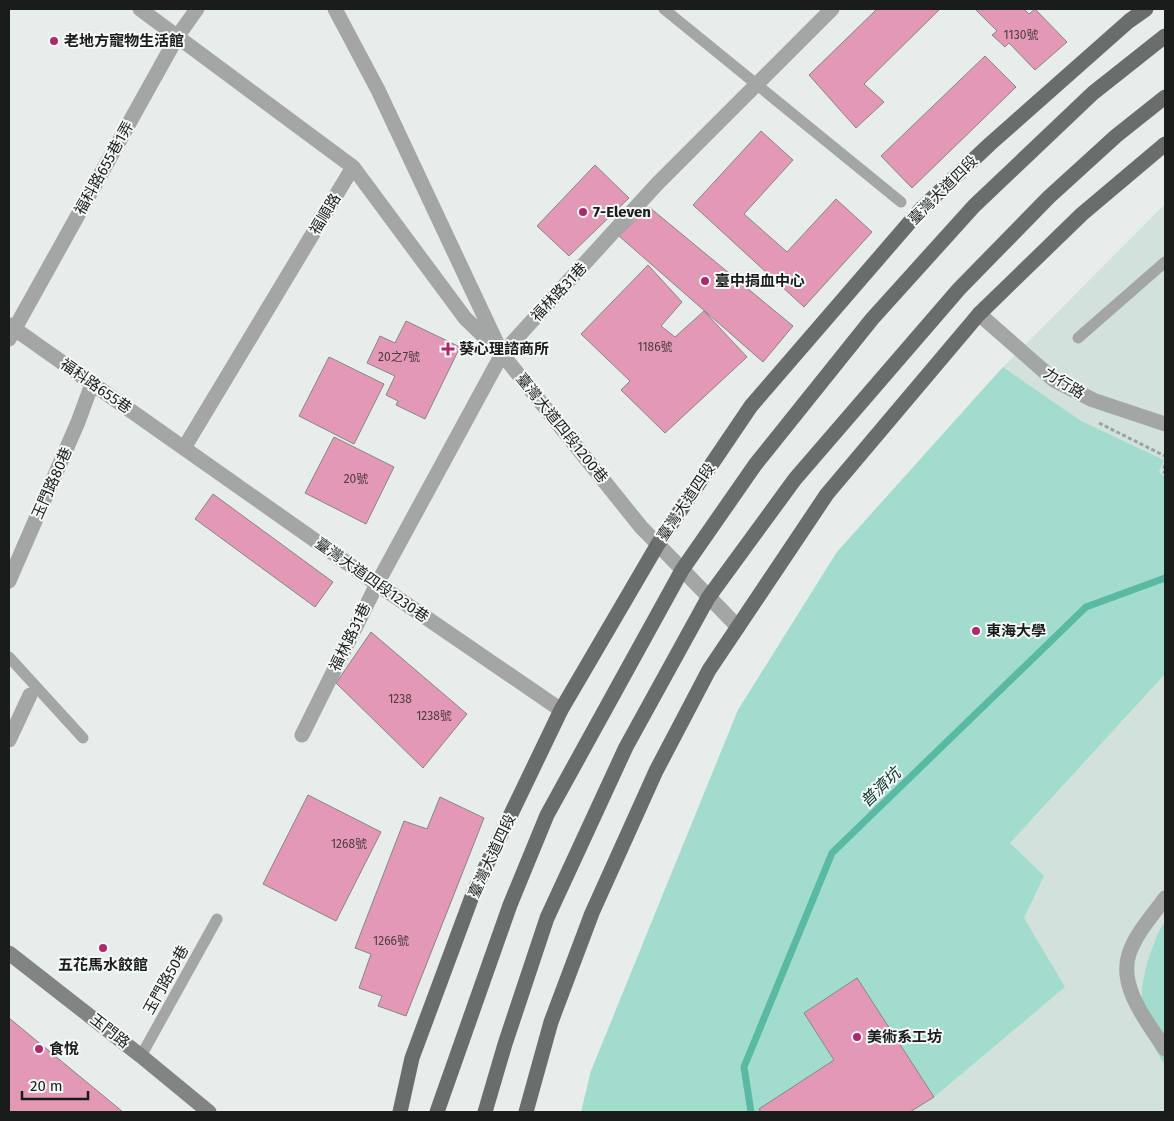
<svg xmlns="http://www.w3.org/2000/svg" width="1174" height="1121" font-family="'Fira Sans','Noto Sans TC',sans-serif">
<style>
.built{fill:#d3e1dd}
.green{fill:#a2dccd}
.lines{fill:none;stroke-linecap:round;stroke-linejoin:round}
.stream{stroke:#59b9a3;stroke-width:7}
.building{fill:#e398b5;stroke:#898486}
.path{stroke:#9da2a0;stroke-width:3;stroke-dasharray:4 2.5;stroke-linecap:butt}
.lane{stroke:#a4a6a5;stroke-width:11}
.street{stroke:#a4a6a5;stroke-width:15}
.secondary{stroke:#818483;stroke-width:15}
.primary{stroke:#696d6b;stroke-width:15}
.poi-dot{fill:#af286d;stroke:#f5faf8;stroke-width:2}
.labels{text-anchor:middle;stroke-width:4;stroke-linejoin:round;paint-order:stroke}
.number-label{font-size:12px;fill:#4c3b42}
.poi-label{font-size:15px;font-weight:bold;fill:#1a1c1b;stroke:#f5faf8;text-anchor:start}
.street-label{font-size:15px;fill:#1a1c1b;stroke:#f5faf8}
.water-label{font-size:16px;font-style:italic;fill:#05342b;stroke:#f5faf8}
</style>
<rect width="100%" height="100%" fill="#e7edeb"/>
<path class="built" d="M1165,204V1112H581L591,1071L738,710L837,552L1003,367Z"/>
<path class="green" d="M1003,367L1081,421L1164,460L1159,472L1165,477V674L1010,843L1044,876L1024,918L1065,987L934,1097L857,979L804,1013L834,1060L759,1109L761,1112H581L591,1071L738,710L837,552Z
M1165,922V1065C1139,1027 1135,993 1152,949C1156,940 1158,930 1165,922Z"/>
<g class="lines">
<path class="stream" d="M751,1112L744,1067L832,853L1086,607L1165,578"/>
</g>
<path class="building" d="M877,9H940L864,84L884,102L856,128L809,75Z
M975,9H1024L1029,14L1035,9L1067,42L1035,70L1009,43L1005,47L992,35L997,31Z
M985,56L1016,87L912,188L881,156Z
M761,131L793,160L744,214L787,252L836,199L872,232L804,307L693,205Z
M595,165L629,198L569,256L537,226Z
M649,207L793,326L763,362L619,236Z
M648,265L682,302L661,326L675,337L704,311L747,357L665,433L621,390L630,381L581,334Z
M406,321L460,347L425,419L396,405L398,401L386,395L395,376L367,363L380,336L395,343Z
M329,357L384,384L354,444L299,416Z
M334,437L394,467L366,524L305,493Z
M213,494L333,582L315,607L195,519Z
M371,632L467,714L423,768L336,683Z
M308,795L381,832L336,921L263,884Z
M440,797L484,818L406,1016L378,1006L382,996L359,988L371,954L355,948L404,821L427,829Z
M857,978L934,1097L910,1112H761L759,1109L834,1060L804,1013Z
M9,1018L123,1112H9Z"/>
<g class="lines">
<path class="path" d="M1099,423L1165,456
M1165,465L1163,471L1165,473"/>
<path class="lane" d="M664,9L901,202
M1078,338L1165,262
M9,657L83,738
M141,1056L217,919"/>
<path class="street" d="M140,9L353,167L465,318L495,347
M335,9L378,90L502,354L641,527L738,627
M979,314L1054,380L1093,400L1165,424
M9,325L377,584L561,710
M9,339L177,37L197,9
M184,448L353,167
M9,581L78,422L92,384
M302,735L377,584L502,354L657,184L832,9
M9,740L30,695
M1165,898C1153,915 1136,933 1129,954C1118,987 1148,1023 1165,1049"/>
<path class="secondary" d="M9,953L141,1056L209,1112"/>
<path class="primary" d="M400,1112L412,1058L474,891L561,710L658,544L684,505L751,406L922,208L990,144L1129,21L1146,9
M437,1112L510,905L547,815L682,570L755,465L872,319L974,206L1093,93L1165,36
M485,1112L505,1044L547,918L626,747L708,598L795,479L959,289L1049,197L1116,136L1165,97
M526,1112L551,1022L592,913L656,771L709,670L827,494L979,314L1082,214L1165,144"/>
</g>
<g class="poi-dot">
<circle cx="54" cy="41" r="5"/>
<circle cx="583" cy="212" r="5"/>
<circle cx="705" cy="281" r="5"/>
<path d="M445.5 341.5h5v5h5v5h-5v5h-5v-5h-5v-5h5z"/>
<circle cx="976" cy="631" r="5"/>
<circle cx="103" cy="948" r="5"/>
<circle cx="857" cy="1037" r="5"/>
<circle cx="39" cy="1049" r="5"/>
</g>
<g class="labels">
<g class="number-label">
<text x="1021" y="39">1130號</text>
<text x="655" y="351">1186號</text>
<text x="399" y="361">20之7號</text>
<text x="356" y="483">20號</text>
<text x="400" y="703">1238</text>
<text x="434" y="720">1238號</text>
<text x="349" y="848">1268號</text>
<text x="391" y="945">1266號</text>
</g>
<g class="poi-label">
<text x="64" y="46">老地方寵物生活館</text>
<text x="593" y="217">7-Eleven</text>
<text x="715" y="286">臺中捐血中心</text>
<text x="459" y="354">葵心理諮商所</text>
<text x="986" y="636">東海大學</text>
<text x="103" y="970" text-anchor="middle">五花馬水餃館</text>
<text x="867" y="1042">美術系工坊</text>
<text x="49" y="1054">食悅</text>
</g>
<g class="street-label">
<text transform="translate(104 168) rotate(-61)" y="5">福科路655巷1弄</text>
<text transform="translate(943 190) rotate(-45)" y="5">臺灣大道四段</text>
<text transform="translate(325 214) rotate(-59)" y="5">福順路</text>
<text transform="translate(559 292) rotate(-47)" y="5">福林路31巷</text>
<text transform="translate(1064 383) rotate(31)" y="5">力行路</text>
<text transform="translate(96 386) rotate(35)" y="5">福科路655巷</text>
<text transform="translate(562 428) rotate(51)" y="5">臺灣大道四段1200巷</text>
<text transform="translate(52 483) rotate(-66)" y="5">玉門路80巷</text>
<text transform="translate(686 502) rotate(-56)" y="5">臺灣大道四段</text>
<text transform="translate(372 580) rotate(35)" y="5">臺灣大道四段1230巷</text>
<text transform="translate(350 637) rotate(-64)" y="5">福林路31巷</text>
<text transform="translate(492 856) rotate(-65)" y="5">臺灣大道四段</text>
<text transform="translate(166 980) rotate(-61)" y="5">玉門路50巷</text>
<text transform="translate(110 1031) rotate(38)" y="5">玉門路</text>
</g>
<g class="water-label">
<text transform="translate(880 787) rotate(-44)" y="6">普濟坑</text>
</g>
</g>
<rect width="1174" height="1121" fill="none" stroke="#1a1c1b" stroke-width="20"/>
<path d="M22 1091v8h66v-8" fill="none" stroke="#1a1c1b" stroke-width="2.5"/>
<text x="30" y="1091" font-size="15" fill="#1a1c1b" stroke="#f5faf8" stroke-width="4" paint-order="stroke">20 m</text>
</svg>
